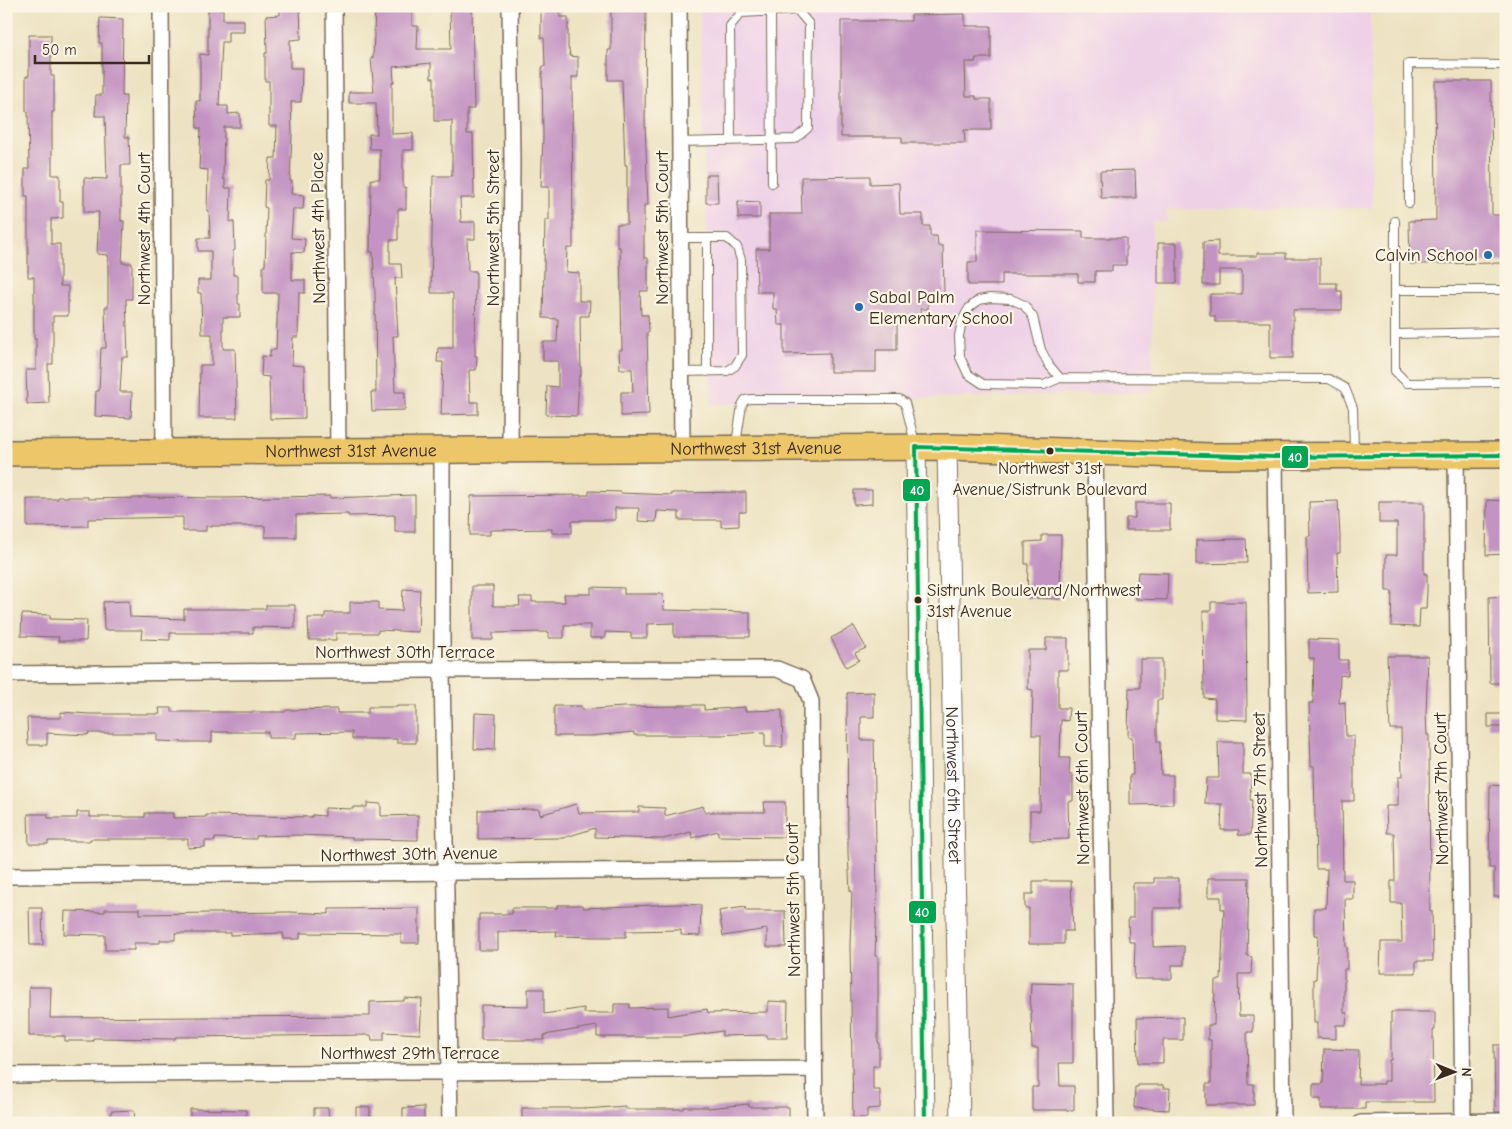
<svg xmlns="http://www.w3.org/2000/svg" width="1512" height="1129" font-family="'Comic Neue',sans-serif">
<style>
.built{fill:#eed0e7}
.building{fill:#c394c3}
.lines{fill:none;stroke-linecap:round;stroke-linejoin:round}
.service-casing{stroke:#796b57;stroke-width:10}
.minor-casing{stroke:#796b57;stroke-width:18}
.tertiary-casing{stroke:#796b57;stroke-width:21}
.primary-casing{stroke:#796b57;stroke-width:28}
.service{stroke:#fff;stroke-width:8}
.minor{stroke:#fff;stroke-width:15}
.tertiary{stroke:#fff;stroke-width:19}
.primary{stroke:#ecc669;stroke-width:25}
.bus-1-casing{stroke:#fcf5e5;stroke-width:8}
.bus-1{stroke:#00a651;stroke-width:4}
.poi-dot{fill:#1f6fb2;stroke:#fcf5e5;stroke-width:2}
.bus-dot{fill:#3b2a1e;stroke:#fcf5e5;stroke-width:2}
.labels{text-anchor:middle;stroke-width:4.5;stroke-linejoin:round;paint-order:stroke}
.bus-label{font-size:17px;fill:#3b2a1e;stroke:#fcf5e5}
.street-label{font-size:18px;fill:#3b2a1e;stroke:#fcf5e5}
.poi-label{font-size:18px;fill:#3b2a1e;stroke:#fcf5e5;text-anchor:end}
.line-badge{stroke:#fcf5e5;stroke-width:2}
.badge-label{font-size:14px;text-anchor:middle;font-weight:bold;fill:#fff}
</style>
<rect width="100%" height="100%" fill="#fcf5e5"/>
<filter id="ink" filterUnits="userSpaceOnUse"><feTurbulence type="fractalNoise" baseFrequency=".02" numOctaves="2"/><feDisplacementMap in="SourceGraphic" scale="10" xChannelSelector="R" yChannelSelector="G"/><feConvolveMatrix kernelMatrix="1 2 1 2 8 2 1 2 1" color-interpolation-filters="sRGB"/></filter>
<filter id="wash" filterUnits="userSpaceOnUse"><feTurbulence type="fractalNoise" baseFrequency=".0096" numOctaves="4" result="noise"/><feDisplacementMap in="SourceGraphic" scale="20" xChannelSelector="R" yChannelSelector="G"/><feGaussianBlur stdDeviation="1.12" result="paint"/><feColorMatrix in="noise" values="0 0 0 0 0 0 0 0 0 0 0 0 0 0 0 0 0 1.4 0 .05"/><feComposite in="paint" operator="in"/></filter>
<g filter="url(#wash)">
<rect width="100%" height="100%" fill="#ede3c2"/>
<path class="built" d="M700,6H1370L1372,208L1167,209V222H1152L1153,392L711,404Z"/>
<g id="blocks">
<path class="building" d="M611,6H646L645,123L648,205H644V258H648V291H640L641,315H648L649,332H647L649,415L621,416V392H633L632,369H620L619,350H622L620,247H617V224H627V165H625L622,80H608V50H611Z
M300,7L301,39L290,40V68H302L301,102H291L292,134L290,181H292L291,194L304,195L303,209H293L291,238L305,239L304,253L292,252V280H305V293H299L298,337H293L292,365L304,366L305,418L270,419L269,377L261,376L262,356L270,357V350H276L278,293H263V266H265L267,208L264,207L265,180H269L270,158H276L277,126H269V81H265V53H267L266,16L280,15V8Z
M450,7H472L474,109H467V134H473L474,198H460L461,222H475V239H467L468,271H476L475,356H477L476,370H469L470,402H478V414L441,415L443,362H437L438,348H453V293H431L433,176H452V121H434V78H431V63L393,67L394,82H392V134L413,133V150H403V188L406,187V209H398V240H390V264H401L402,278H395L398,336H393L395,392H405V410L372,411L371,392H376L375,294L373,252H370L371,179H380V149H370L369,134H377L376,103H349V92H374L371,58H373L375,8L412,9V26H418L417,49H451Z
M208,9H223V20H244V32H228V42H222L220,84L219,106H228V114L240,113V127H224L223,179H225V188H231L230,222H234L235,250L233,251V275H238V304H240V317H223V349H235L237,418H199L200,365H212V334H202L201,293H198V280H211V251H198V238H210L209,211H207L208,170L199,169L201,128H197L196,101H200V54L208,55Z
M541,9H560V17H568V49H569L570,56L578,57V77H572L573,248H567L566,272L579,273V301H590L589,316H580L581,376H579L577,416L546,415L547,386L558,387V361H543V342H557L558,319L543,318L545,220H549V187H541L543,136L542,67L545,66L544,38H541Z
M965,14V26H991V58H976L975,62H965L966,96H976V99H991V130H964L965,143H902V137H841V21H911V15Z
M100,18L123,19L122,96H126L125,137H129L130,165H121V221H124L122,263H132V299H126L128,357H122L120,392H132L131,418L95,416L96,391H99L101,348H106L105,307H108V255L97,254L99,212H84V178L107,179L105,116H95L96,95H102V43H99Z
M29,35H51V76H54V112H52V175H60V202H63V218L51,219V244H60V286H68V316H53V364H48L49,403L27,404L26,370H36V339H34V277H28V196H25V169H29L28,112L26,111V76H29Z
M1435,81H1491L1492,215H1506V263L1410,264L1409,221L1436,220Z
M1135,170L1136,198H1101L1100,171Z
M706,175H717L718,203H706Z
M870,176V184L899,183L900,214H923V226H930V236H937L938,246H943L944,295L938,294V302H928V309H920L921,319L897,320V350H876V372H830V353L784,354V325H778L777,309H773V292H757L756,249H769V214H802L801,177Z
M738,201L760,202V218H738Z
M977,230L1083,231V238H1126V265H1112V271H1095V282H1078V274H1002V285H968V262H977Z
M1218,241V256H1257V253H1286V258H1320V283H1337V291H1342V310H1293V358H1270V322H1215V316H1210V294H1242V270H1219V285H1203V242Z
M1158,243H1177V283H1158Z
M854,490H872V504L854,505Z
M589,491L621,492V493L672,495V493L746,492V512H739V526L721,527V520H679V512L657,511L656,522L638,521L639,508H615V520H580V521H572V533H552V529L490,530V535H470L471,496L589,495Z
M415,495V532H395V515L348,516V514L296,515V537H265V526H206V531H183V517L88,519V526L27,527V499H58V497H88V499L141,498V497L224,498L330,496V498Z
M1487,500L1506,501V554L1486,555Z
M1338,501L1340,536V553H1337L1338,592L1308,593L1307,536H1310L1309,502Z
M1379,502H1424V574H1427V591L1426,609H1420L1419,627L1391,626L1392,591H1386V555H1397V523H1379Z
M1135,503H1170V530H1126V518H1135Z
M1042,535H1061L1060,599L1027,598L1028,564H1025V542L1042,541Z
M1246,539L1247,563L1196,564V540Z
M1138,572L1168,573L1167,600L1136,599Z
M472,586H493V606H520L519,597H532V602H565L564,594H591V587L624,588V594H663L664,610L750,612V637H674V623L647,624V638H631V633L605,632V638H590V625H564V638H549V632L493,633V640H472Z
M403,589L420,590L418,632L378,630V633H336V640H309L308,618H325V613H350V602H378V610L402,611Z
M1506,596V683H1490L1489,597Z
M129,601L130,617L184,619V609H266V605H295V628L253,627V633H170V640L141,639L142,630H104L103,602Z
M1211,602H1246L1247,720L1215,719V699L1204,698L1203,611H1211Z
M22,614L50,615V619L87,620L86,641H58L59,637L21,636Z
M854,626L866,648L855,653L859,660L846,667L831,638Z
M1046,638H1068V670H1058V708H1069L1068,721L1061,720L1060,758H1070L1069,775H1073V801H1068L1069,839L1030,840V811H1040L1041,735H1032L1033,690L1028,689V650H1046Z
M1309,639L1339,640V660H1348V676L1340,675L1339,703L1345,702L1346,736H1354V801H1342L1343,880H1353V899H1345L1346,947H1347V969H1344V1013H1347L1346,1025H1336V1039L1317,1038V1023H1314V979H1316L1318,935H1314V908H1326L1327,869H1316L1314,766H1311L1309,703H1313L1314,658H1309Z
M1387,656H1428L1426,714L1427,735H1429L1430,911H1432L1433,961H1416V973H1380L1381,942H1402L1401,903H1391V881H1395L1394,833H1387L1386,806H1398V777H1402L1401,729H1390Z
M1140,659H1162V700H1157V742H1160L1161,775H1173V804L1130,805V775H1133L1132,737H1128L1129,688H1140Z
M874,692V717H861V740H874L877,894L875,956H878V1042H879V1066H873V1090H880V1108L867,1109V1118H853L850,944L852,891H850L848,854L847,693Z
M678,705H704V710L745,707V711L782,710L783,747H765V732L722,735H634V732L590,736H554V706H581V710L623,707L678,706Z
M397,706H416V743H397V739H352V732L296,733V738H268V732H212V742H186L157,741V733H88V735L47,733V745H28L27,718H61V712L89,714H160L159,708H172V712H285L286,710L337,709V713H368V707H397Z
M475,713L496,714L495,750L474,749Z
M1488,714H1506V727H1488Z
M1218,742H1243V774H1251L1250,800H1252L1250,835H1238L1239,830H1221L1222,804H1205L1206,778H1219Z
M1490,785L1506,786V897H1494V868H1489Z
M764,802H785V837L718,836V831L692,838L691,832L663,839L595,837V828L563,838L478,839V810L539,809L540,815L576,804L579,813L639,812V807L665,808V816L703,806L705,812H765Z
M367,803L381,804V816L418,815V840L352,839V837L298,835L256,836V839L215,838V841H205V847L188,848V839H90V841H48V844H29L28,814H48V818H77V812H90V817H145V813H173V818L206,817V815L312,817V815L325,816V808L353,809V807H367Z
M1154,878H1179V908H1153V947L1184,946V965H1172V979H1134L1135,942H1129L1128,918H1133V883H1154Z
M1208,878H1249L1247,956L1252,957L1251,974H1238L1239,1016H1253V1032H1247L1248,1084H1254V1105H1206V1084H1211V1040H1208V1025H1214L1215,980H1221L1224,909H1221V897H1208Z
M1033,881H1071L1073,931H1064V944H1029V908H1025V894H1033Z
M678,904L701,905L700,936L681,935V930L626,931V937H598L556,936L557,931L498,932V950H479V914H512V908H557V905H583V908Z
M745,907L746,911H785L786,947H767V929L723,936L719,911Z
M29,908H42L43,945H30Z
M419,908V943H401V934L300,933V939H284L283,933L230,935V933H175V940H160V943H134V950H105V935L64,934L65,911L105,912V909H140V914L290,912L329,914V909Z
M1031,983L1073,984V1063H1059L1060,1086H1074V1110H1032V1087H1038V1048H1032L1031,1010H1030Z
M29,987H51L50,1018L370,1016V1002L404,1001V998L422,999L420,1034L384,1032V1040H372L371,1035L175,1037V1039L93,1038V1041H65V1036H29Z
M528,989H544V1014L584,1008V1013H614V1004H630V1008L668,1007V1016L707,1009L708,1013L768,1012V1001L788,1002L787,1038H767V1035L722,1036V1031L682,1037H597V1026L544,1035V1040H481V1005L528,1006Z
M1391,1012H1435V1030H1433L1434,1102H1365V1109H1321V1099H1313V1084H1323L1324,1049L1359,1050L1358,1084H1384V1081H1389V1060H1391Z
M1183,1017V1040H1163V1063H1138L1137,1018Z
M1494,1045H1506V1112H1495Z
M1138,1085H1163V1088H1170L1169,1110L1134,1108L1135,1087H1138Z
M749,1104V1107H789V1123H522V1108H585V1109L625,1106V1109H684V1107H708V1108Z
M356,1107H370V1123H356Z
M424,1107V1123H403V1108Z
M314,1108H328L329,1123H314Z
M190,1109L246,1110V1123H190Z
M134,1110L135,1123H111V1111Z"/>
</g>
</g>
<g filter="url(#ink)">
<use href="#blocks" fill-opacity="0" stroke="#796b57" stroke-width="1"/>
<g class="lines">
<g class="service-casing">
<path id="service" d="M771,12L772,183
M681,142L795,139L808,128L809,24L797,10L741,13L730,26L731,140
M1409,203L1408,64L1506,65
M1395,221V290
M681,238H727L737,247L741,260L742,355L735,366L727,371L682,372
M707,238V372
M1506,290H1395V371L1407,383L1506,382
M1395,334L1506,332
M1060,378L1044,385L983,384L968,374L960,357L959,336L962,321L969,308L979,300L990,298L1011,299L1024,305L1033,317L1041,350L1049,365L1060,378L1329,379L1345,388L1353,408L1354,452
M736,444L742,405L745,400L751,399H899L905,403L915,443"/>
</g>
<g class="minor-casing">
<path id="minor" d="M161,6L164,452
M334,6L338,450
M510,6L512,160L510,449
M679,6L682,449
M442,450V670L450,1123
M1095,452L1106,1123
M1456,455L1463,1123
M1275,457L1283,1123
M6,674L431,670L777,669L802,679L811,701L815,1123
M6,876L812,869
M6,1075L814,1069
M1361,1123L1506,1121"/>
</g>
<g class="tertiary-casing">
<g id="tertiary">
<path d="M916,447L925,1123"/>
<path id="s1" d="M947,447L960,1123"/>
</g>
</g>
<g class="primary-casing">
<g id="primary">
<path id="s2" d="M6,453L947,447L1212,456L1506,455"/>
</g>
</g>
<use href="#service" class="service"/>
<use href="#minor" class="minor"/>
<use href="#tertiary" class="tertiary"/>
<use href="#primary" class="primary"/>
<g class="bus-1-casing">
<path id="bus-1" d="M925,1123L916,447L1275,457L1506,455"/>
</g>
<use href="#bus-1" class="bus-1"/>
</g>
</g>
<g class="poi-dot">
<circle cx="1488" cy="255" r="5"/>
<circle cx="859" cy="307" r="5"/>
</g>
<g class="bus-dot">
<circle cx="1050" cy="451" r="4.5"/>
<circle cx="918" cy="600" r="4.5"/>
</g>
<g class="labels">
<g class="bus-label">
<text x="1050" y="474">Northwest 31st<tspan x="1050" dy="21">Avenue/Sistrunk Boulevard</tspan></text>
<text x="927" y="596" text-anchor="start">Sistrunk Boulevard/Northwest<tspan x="927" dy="21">31st Avenue</tspan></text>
</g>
<g class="street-label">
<text transform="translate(318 228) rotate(-91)" y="6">Northwest 4th Place</text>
<text transform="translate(493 228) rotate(-90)" y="6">Northwest 5th Street</text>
<text transform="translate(662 228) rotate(-90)" y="6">Northwest 5th Court</text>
<text transform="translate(144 229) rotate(-90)" y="6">Northwest 4th Court</text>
<text dy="6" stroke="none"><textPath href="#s2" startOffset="750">Northwest 31st Avenue</textPath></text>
<text dy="6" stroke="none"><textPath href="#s2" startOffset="345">Northwest 31st Avenue</textPath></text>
<text x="405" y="658">Northwest 30th Terrace</text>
<text dy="6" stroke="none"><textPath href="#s1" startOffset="338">Northwest 6th Street</textPath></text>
<text transform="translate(1082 788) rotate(-91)" y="6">Northwest 6th Court</text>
<text transform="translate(1441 789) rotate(-91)" y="6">Northwest 7th Court</text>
<text transform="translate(1260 790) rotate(-91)" y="6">Northwest 7th Street</text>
<text transform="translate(409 854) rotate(-1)" y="6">Northwest 30th Avenue</text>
<text transform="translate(793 900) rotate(-91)" y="6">Northwest 5th Court</text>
<text x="410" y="1059">Northwest 29th Terrace</text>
</g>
<g class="poi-label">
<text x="1478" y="261">Calvin School</text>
<text x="869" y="303" text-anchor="start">Sabal Palm<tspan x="869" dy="21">Elementary School</tspan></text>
</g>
</g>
<g class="line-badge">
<rect x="1281" y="445" width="28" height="24" rx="5" fill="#00a651"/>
<rect x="902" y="478" width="29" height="24" rx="5" fill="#00a651"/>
<rect x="908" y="900" width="29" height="24" rx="5" fill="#00a651"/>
</g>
<g class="badge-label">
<text x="1295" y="462">40</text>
<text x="917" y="495">40</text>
<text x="922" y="917">40</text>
</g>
<rect width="1512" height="1129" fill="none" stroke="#fcf5e5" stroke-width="25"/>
<g transform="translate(1454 1072) rotate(91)" stroke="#fcf5e5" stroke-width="4" paint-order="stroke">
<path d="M0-4L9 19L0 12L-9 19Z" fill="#3b2a1e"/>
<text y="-8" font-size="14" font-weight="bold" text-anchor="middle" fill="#3b2a1e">N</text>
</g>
<path d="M35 55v8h114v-8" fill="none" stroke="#3b2a1e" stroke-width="2.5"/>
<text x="42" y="55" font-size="15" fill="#3b2a1e" stroke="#fcf5e5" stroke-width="4" paint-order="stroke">50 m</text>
</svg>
